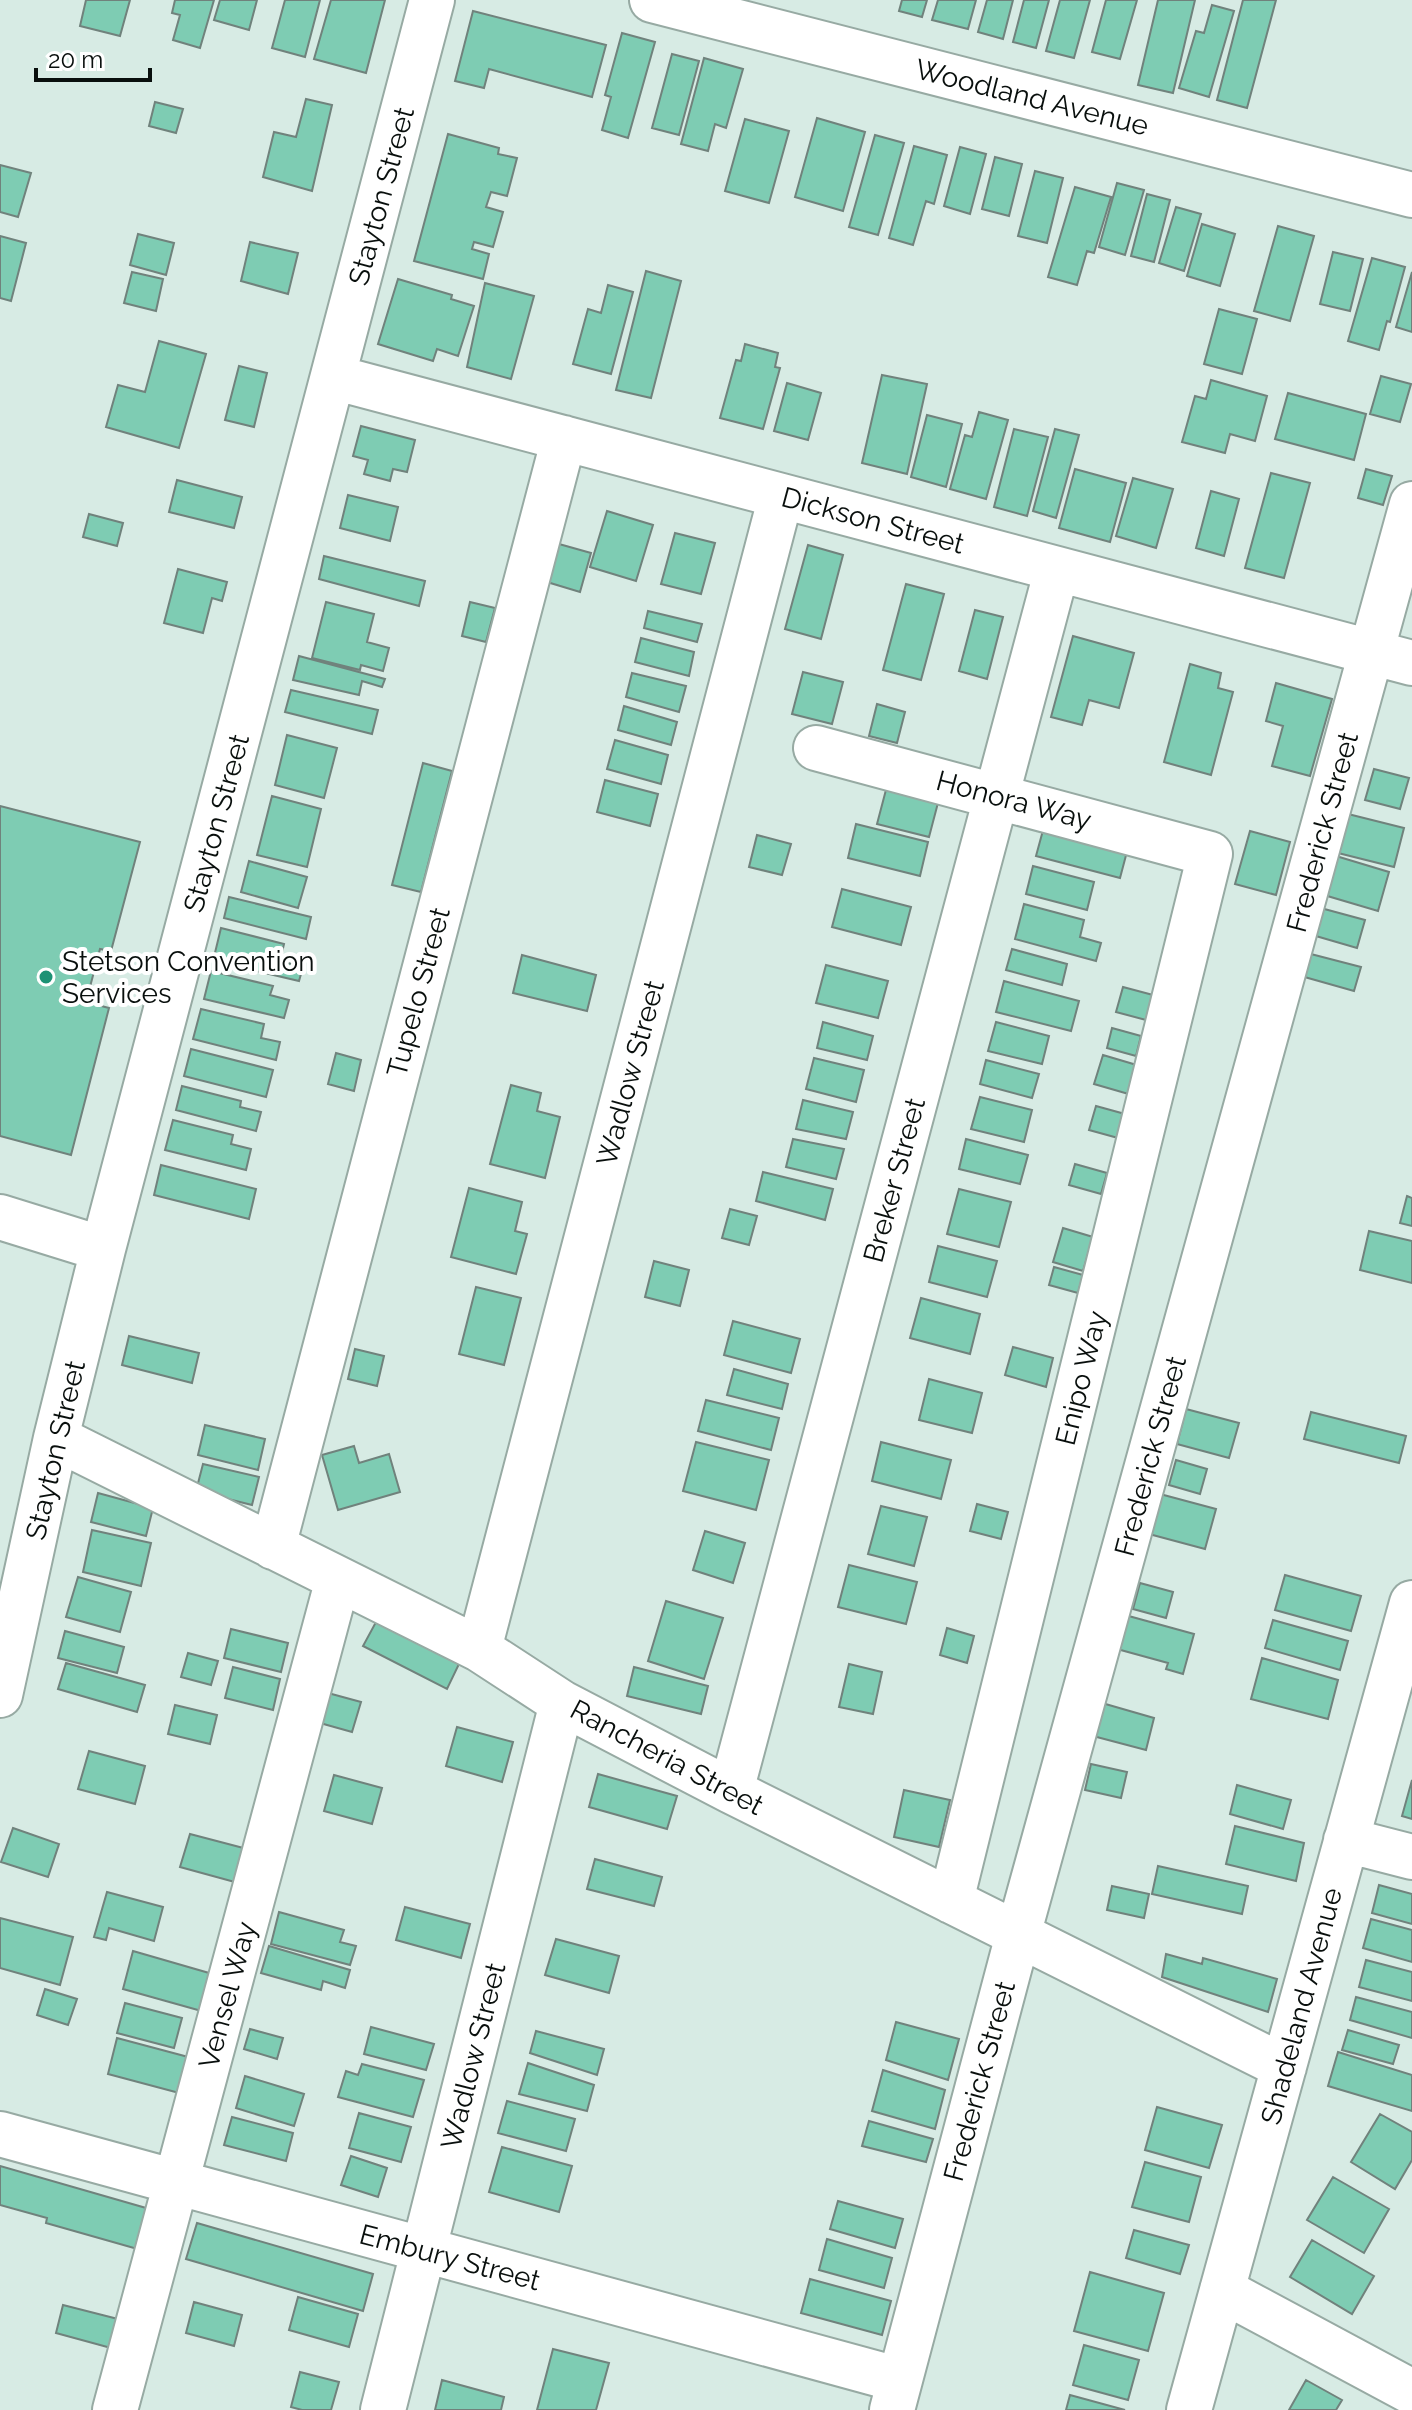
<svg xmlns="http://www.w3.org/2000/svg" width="1412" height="2410" font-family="Raleway,sans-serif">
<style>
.building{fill:#7eccb3;stroke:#70827c;stroke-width:2}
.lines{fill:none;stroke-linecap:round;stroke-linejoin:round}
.minor-casing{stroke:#97aaa3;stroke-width:48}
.minor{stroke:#fff;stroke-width:44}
.poi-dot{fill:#1d9275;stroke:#fff;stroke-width:3}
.labels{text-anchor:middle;stroke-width:8;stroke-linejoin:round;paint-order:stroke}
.street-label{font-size:28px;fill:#090f0d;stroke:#fff}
.poi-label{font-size:28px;fill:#090f0d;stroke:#fff;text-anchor:start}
</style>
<rect width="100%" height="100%" fill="#d7ebe4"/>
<path class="building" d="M86,0H130L120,36L80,26Z
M175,0H214L200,48L173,40L180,15L172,13Z
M220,0H257L249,30L214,20Z
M285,0H320L305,57L272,48Z
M331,0H385L366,73L314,59Z
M902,0H927L922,17L899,11Z
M938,0H976L968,29L932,20Z
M987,0H1013L1003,39L978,32Z
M1024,0H1049L1036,48L1013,42Z
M1060,0H1090L1074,58L1046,51Z
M1106,0H1137L1120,59L1092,52Z
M1158,0H1195L1173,93L1138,85Z
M1243,0H1276L1247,108L1217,100Z
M1212,5L1234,11L1209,97L1179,88L1196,31L1204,33Z
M473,11L606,45L592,97L489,69L484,88L455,81Z
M622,33L655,42L628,138L602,130L611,97L605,95Z
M672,54L699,61L679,135L652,128Z
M704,58L743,69L726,128L715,124L708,151L681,144Z
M306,99L332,105L312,191L263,177L274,132L296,137Z
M155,102L183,109L176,133L149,126Z
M817,118L865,132L843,211L795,197Z
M745,119L789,131L769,203L725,191Z
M448,134L499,148L498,154L517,158L507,196L491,192L486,207L503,212L493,247L474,242L472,249L489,254L483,279L414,261Z
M875,135L904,143L878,235L849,227Z
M914,146L947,155L934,204L926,201L913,245L889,238Z
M960,147L986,154L970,214L944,206Z
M995,157L1022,164L1009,216L982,209Z
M0,165L31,173L18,217L0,212Z
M1035,171L1063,178L1047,243L1018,236Z
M1117,183L1144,190L1125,255L1099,247Z
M1075,187L1111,197L1094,253L1087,251L1077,285L1048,277Z
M1147,194L1170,200L1154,262L1131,256Z
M1176,207L1201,214L1184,271L1159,263Z
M1202,224L1235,234L1220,286L1187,276Z
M1278,226L1314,236L1290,321L1254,311Z
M138,234L174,243L166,275L130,265Z
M0,236L26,243L11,301L0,298Z
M250,242L298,253L288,294L241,281Z
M1333,252L1363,259L1350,311L1320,304Z
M1372,258L1405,267L1390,322L1387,321L1379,350L1348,341Z
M646,271L681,281L651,398L616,390Z
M132,272L163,279L156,311L124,303Z
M1412,272V332L1396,327Z
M398,279L452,295L451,299L474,306L458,356L437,349L433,361L378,344Z
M485,283L534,296L511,379L467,367Z
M608,285L633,292L611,374L573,364L588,309L601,313Z
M1219,309L1257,319L1242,374L1204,364Z
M159,341L206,354L179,448L106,427L118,385L145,392Z
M745,344L778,353L775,367L780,368L763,429L720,418L736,360L741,361Z
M239,366L267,373L254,427L225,420Z
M882,375L927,384L907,474L862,463Z
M1381,376L1411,384L1400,422L1370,414Z
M1211,380L1267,396L1255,441L1230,434L1225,453L1182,442L1195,396L1206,399Z
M787,383L821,393L808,440L774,431Z
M1288,393L1366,414L1354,460L1275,439Z
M979,412L1008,420L986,499L950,489L965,435L972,437Z
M927,415L962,424L946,487L911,477Z
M361,426L415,440L407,472L393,469L390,481L364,474L368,460L353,456Z
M1014,429L1048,437L1027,516L994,507Z
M1055,429L1079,435L1056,518L1033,511Z
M1075,469L1126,483L1110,542L1059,528Z
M1366,469L1392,476L1383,505L1358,498Z
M1271,473L1310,483L1284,578L1245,568Z
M1133,478L1173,489L1156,548L1116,536Z
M177,480L242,497L234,528L169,512Z
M1211,491L1239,499L1224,556L1196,548Z
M348,495L398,507L390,541L340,528Z
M607,511L653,525L636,581L590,567Z
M89,514L123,523L117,546L83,537Z
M675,533L715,543L701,594L661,584Z
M559,544L591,553L580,592L547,582Z
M808,545L843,555L821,639L785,629Z
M324,556L425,581L419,606L319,579Z
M178,569L227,582L222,601L212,598L203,633L164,623Z
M906,584L944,594L921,680L883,670Z
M326,602L374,614L367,642L389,648L383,671L361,665L360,670L312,658Z
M470,602L495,608L486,642L462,636Z
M975,610L1003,617L987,679L959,671Z
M648,611L702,624L697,642L644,628Z
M1073,636L1134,653L1119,708L1089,700L1082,725L1051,717Z
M641,638L694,652L689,676L635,662Z
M299,656L385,679L382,687L362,681L359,695L293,680Z
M1190,664L1221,673L1218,688L1233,692L1211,775L1164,762Z
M803,672L843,682L832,724L792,714Z
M632,673L686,686L679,712L626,697Z
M1276,683L1332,699L1310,776L1272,766L1283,726L1266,721Z
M291,690L378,710L372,734L285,712Z
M877,704L905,712L897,743L869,736Z
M624,706L677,722L671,745L618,730Z
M287,735L337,748L324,798L275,785Z
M615,740L668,755L661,784L607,769Z
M423,763L452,771L421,892L392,885Z
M1374,769L1409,778L1400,809L1365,800Z
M605,780L658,794L650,826L597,812Z
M887,786L939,799L929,837L877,824Z
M272,796L321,809L307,867L257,855Z
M0,806L140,842L111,951L100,949L86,1002L109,1008L71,1155L0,1136Z
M1348,814L1404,828L1394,867L1338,853Z
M1045,823L1129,844L1120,878L1036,856Z
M856,824L928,842L920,876L848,858Z
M1250,831L1290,842L1276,895L1235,884Z
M757,835L791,844L782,875L749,867Z
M1336,856L1389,872L1378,911L1324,895Z
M249,861L307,877L298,908L241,892Z
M1033,866L1094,882L1087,910L1026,894Z
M842,889L911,907L901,945L832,927Z
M229,897L311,917L306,939L224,918Z
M1024,904L1084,920L1080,937L1101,943L1096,961L1015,939Z
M1317,907L1365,920L1357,948L1309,934Z
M221,928L284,944L280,961L303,967L299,981L213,961Z
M1012,949L1067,964L1062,985L1006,970Z
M1307,953L1361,967L1354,991L1301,976Z
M522,955L596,975L587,1011L513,993Z
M826,965L888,981L878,1018L816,1003Z
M211,971L273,986L270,995L289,1000L284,1018L204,999Z
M1004,981L1079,1001L1071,1031L996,1012Z
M1123,987L1153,995L1146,1020L1116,1012Z
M201,1009L264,1024L261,1038L280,1042L276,1060L193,1039Z
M823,1022L873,1036L867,1060L817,1048Z
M996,1022L1049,1036L1042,1064L988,1051Z
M1112,1028L1141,1036L1136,1056L1107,1048Z
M191,1049L273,1070L266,1097L184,1076Z
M336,1053L361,1060L354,1091L328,1084Z
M1103,1055L1140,1066L1132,1095L1094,1084Z
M814,1058L864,1070L856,1102L806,1089Z
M986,1060L1039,1074L1032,1098L980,1084Z
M511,1085L541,1093L537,1111L560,1117L545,1178L490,1164Z
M182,1086L241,1101L240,1107L261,1112L256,1131L176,1110Z
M980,1097L1032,1110L1024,1142L971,1129Z
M803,1100L853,1112L846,1139L796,1129Z
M1096,1106L1125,1114L1118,1138L1089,1130Z
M173,1120L233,1135L231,1144L251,1149L246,1170L165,1150Z
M793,1139L844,1149L836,1179L786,1167Z
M966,1139L1028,1155L1020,1184L959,1169Z
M1075,1164L1107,1173L1101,1194L1069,1185Z
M161,1165L256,1189L249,1219L154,1195Z
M763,1172L833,1189L825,1220L756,1201Z
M469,1188L522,1202L515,1231L527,1234L516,1274L451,1257Z
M959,1189L1011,1202L999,1247L947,1234Z
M1407,1196L1412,1198V1226L1400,1223Z
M730,1209L757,1216L749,1245L722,1238Z
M1063,1228L1093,1237L1083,1271L1053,1262Z
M1369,1231L1412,1241V1283L1360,1270Z
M938,1246L997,1261L987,1297L929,1282Z
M654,1261L689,1270L680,1306L645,1297Z
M1054,1267L1083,1275L1078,1293L1049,1285Z
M476,1287L521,1298L504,1365L459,1354Z
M921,1298L980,1314L970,1354L910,1338Z
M733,1321L800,1339L791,1373L724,1355Z
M129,1336L199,1353L192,1383L122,1365Z
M1013,1347L1053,1358L1046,1387L1005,1375Z
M355,1349L384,1356L377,1386L348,1379Z
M734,1369L788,1384L782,1409L727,1395Z
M929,1379L982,1393L972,1433L919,1420Z
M706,1400L779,1418L771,1450L698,1431Z
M1186,1409L1239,1423L1229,1458L1177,1444Z
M1311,1412L1406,1436L1399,1463L1304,1439Z
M205,1425L265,1439L258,1470L198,1455Z
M696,1442L769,1460L756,1510L683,1491Z
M881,1442L951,1460L941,1499L872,1481Z
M354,1446L359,1463L389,1454L400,1492L338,1510L322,1455Z
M1176,1460L1207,1469L1200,1494L1169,1485Z
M203,1464L259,1477L252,1505L196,1491Z
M98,1493L153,1508L146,1536L91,1522Z
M1160,1494L1216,1509L1205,1549L1149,1534Z
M977,1504L1008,1512L1001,1539L970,1531Z
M881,1506L927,1517L914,1566L868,1554Z
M92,1530L151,1543L141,1586L83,1572Z
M705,1531L745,1543L733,1583L693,1570Z
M849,1565L917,1582L906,1624L838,1607Z
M1285,1575L1361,1596L1351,1631L1275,1610Z
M78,1577L131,1592L120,1632L66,1617Z
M1140,1583L1173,1592L1166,1618L1133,1609Z
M666,1601L723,1618L704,1679L648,1661Z
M1125,1615L1194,1634L1183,1674L1166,1669L1168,1663L1117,1649Z
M1273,1620L1348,1641L1340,1670L1265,1648Z
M376,1622L459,1664L447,1689L363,1646Z
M947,1628L974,1636L967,1663L940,1655Z
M231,1629L288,1643L281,1672L224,1658Z
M65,1631L124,1647L117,1673L58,1658Z
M188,1653L218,1661L211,1685L181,1677Z
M1262,1658L1338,1680L1328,1719L1251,1699Z
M66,1663L145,1685L137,1712L58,1689Z
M849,1664L882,1672L873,1714L839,1707Z
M233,1667L280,1679L273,1710L225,1698Z
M634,1667L708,1686L701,1714L627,1696Z
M328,1693L361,1702L352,1732L320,1723Z
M1102,1703L1154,1718L1146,1750L1093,1736Z
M175,1705L217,1715L210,1744L168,1734Z
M457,1727L513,1742L502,1782L446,1766Z
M89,1751L145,1766L135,1804L78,1789Z
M1091,1764L1127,1772L1121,1798L1085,1790Z
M598,1774L677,1796L667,1829L589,1807Z
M334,1775L382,1788L372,1824L324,1811Z
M1412,1780V1819L1402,1816Z
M1237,1785L1291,1800L1283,1829L1230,1814Z
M904,1790L950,1800L939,1847L894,1837Z
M1235,1826L1304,1843L1296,1881L1226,1864Z
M13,1828L59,1844L48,1877L1,1862Z
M190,1834L251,1850L242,1884L180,1867Z
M595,1859L662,1877L654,1906L587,1889Z
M1158,1866L1248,1886L1242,1914L1152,1894Z
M1379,1885L1412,1894V1924L1372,1913Z
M1112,1886L1149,1894L1144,1918L1107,1910Z
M107,1892L163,1907L154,1941L109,1928L106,1940L94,1937Z
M405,1907L470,1924L461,1958L396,1940Z
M279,1912L344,1930L340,1942L356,1946L350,1965L271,1944Z
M0,1918L73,1937L60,1985L0,1968Z
M1371,1919L1412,1930V1962L1363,1948Z
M556,1939L619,1956L609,1993L545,1975Z
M269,1946L350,1970L345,1988L323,1981L321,1990L261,1973Z
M133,1951L216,1975L205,2012L123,1989Z
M1166,1954L1202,1964L1203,1958L1277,1979L1268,2012L1162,1977Z
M1366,1960L1412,1972V2001L1359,1987Z
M45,1989L77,1999L68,2025L37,2015Z
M1356,1997L1412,2012V2038L1350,2020Z
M125,2003L182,2018L174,2048L117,2033Z
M896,2022L959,2039L948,2080L886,2060Z
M371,2027L434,2044L426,2070L364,2054Z
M250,2029L283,2038L277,2059L244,2049Z
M1348,2030L1399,2045L1393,2064L1342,2050Z
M536,2031L604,2049L597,2075L530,2053Z
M117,2038L192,2058L183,2094L108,2074Z
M1338,2052L1412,2075V2111L1328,2086Z
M528,2063L594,2085L587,2111L519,2094Z
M362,2064L424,2080L413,2117L338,2097L346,2071L358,2075Z
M883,2070L945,2090L935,2129L872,2111Z
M245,2076L304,2094L294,2126L236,2108Z
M507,2101L575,2119L566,2151L498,2133Z
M1157,2107L1222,2125L1209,2168L1145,2150Z
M359,2113L411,2127L401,2162L349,2148Z
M1380,2114L1412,2132V2160L1395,2189L1351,2162Z
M232,2117L293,2133L286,2161L224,2145Z
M869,2121L933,2139L926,2162L862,2146Z
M502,2147L572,2166L559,2212L489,2192Z
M351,2156L387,2168L378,2197L341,2185Z
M1145,2162L1201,2177L1189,2222L1132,2207Z
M0,2166L153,2210L141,2250L46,2223L47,2218L0,2205Z
M1333,2177L1389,2209L1364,2253L1307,2220Z
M838,2201L903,2219L895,2248L830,2229Z
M197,2223L373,2274L363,2311L186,2259Z
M1134,2230L1189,2245L1180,2274L1126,2258Z
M827,2239L892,2258L884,2288L819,2270Z
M1312,2240L1374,2276L1352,2314L1290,2277Z
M1090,2272L1164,2293L1148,2351L1074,2331Z
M810,2279L891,2301L882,2335L801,2313Z
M298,2297L358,2314L349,2347L289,2330Z
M194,2302L242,2315L234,2346L186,2333Z
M63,2305L118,2319L111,2348L56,2333Z
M1084,2345L1139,2360L1128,2400L1073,2385Z
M553,2349L609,2363L596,2410H537Z
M300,2372L339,2382L331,2410H302L291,2407Z
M442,2380L504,2397L501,2410H435Z
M1306,2380L1342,2400L1336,2410H1289Z
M1070,2395L1125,2410H1066Z"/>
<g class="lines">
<g class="minor-casing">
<path id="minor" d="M652,0L1412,195
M333,377L1412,663
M816,748L1210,854L951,1901
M0,1217L103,1249
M56,1438L479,1649L562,1703L731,1791L1284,2067
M273,1547L564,438
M479,1649L781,496
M0,1695L56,1438L103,1249L432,0
M731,1791L1057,569
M1346,1840L1412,1857
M0,2134L900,2380
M1222,2290L1412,2392
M115,2410L338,1579
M383,2410L562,1703
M892,2410L1018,1935L1412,504
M1189,2410L1412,1603"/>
</g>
<use href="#minor" class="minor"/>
</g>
<circle class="poi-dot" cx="46" cy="977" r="8"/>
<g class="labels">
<g class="street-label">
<text transform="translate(1032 97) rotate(14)" y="10">Woodland Avenue</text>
<text transform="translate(381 196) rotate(-75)" y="10">Stayton Street</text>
<text transform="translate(873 520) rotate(15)" y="10">Dickson Street</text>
<text transform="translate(1014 800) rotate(15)" y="10">Honora Way</text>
<text transform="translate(216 823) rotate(-75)" y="10">Stayton Street</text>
<text transform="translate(1322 832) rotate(-75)" y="10">Frederick Street</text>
<text transform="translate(418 992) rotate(-75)" y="10">Tupelo Street</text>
<text transform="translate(630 1073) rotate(-75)" y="10">Wadlow Street</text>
<text transform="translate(894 1180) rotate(-75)" y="10">Breker Street</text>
<text transform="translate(1081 1378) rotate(-76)" y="10">Enipo Way</text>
<text transform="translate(55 1450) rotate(-77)" y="10">Stayton Street</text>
<text transform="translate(1150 1456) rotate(-75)" y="10">Frederick Street</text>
<text transform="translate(667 1757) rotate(28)" y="10">Rancheria Street</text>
<text transform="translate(227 1995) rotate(-75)" y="10">Vensel Way</text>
<text transform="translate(1301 2006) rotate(-75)" y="10">Shadeland Avenue</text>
<text transform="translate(473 2056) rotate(-76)" y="10">Wadlow Street</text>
<text transform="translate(979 2081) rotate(-75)" y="10">Frederick Street</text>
<text transform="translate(450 2257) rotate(15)" y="10">Embury Street</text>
</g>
<g class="poi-label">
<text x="62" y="971">Stetson Convention<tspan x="62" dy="32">Services</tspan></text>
</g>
</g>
<path d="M36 68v12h114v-12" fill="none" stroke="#090f0d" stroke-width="4"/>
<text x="48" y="68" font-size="24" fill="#090f0d" stroke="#ffffff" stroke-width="6" paint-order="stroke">20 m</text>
</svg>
